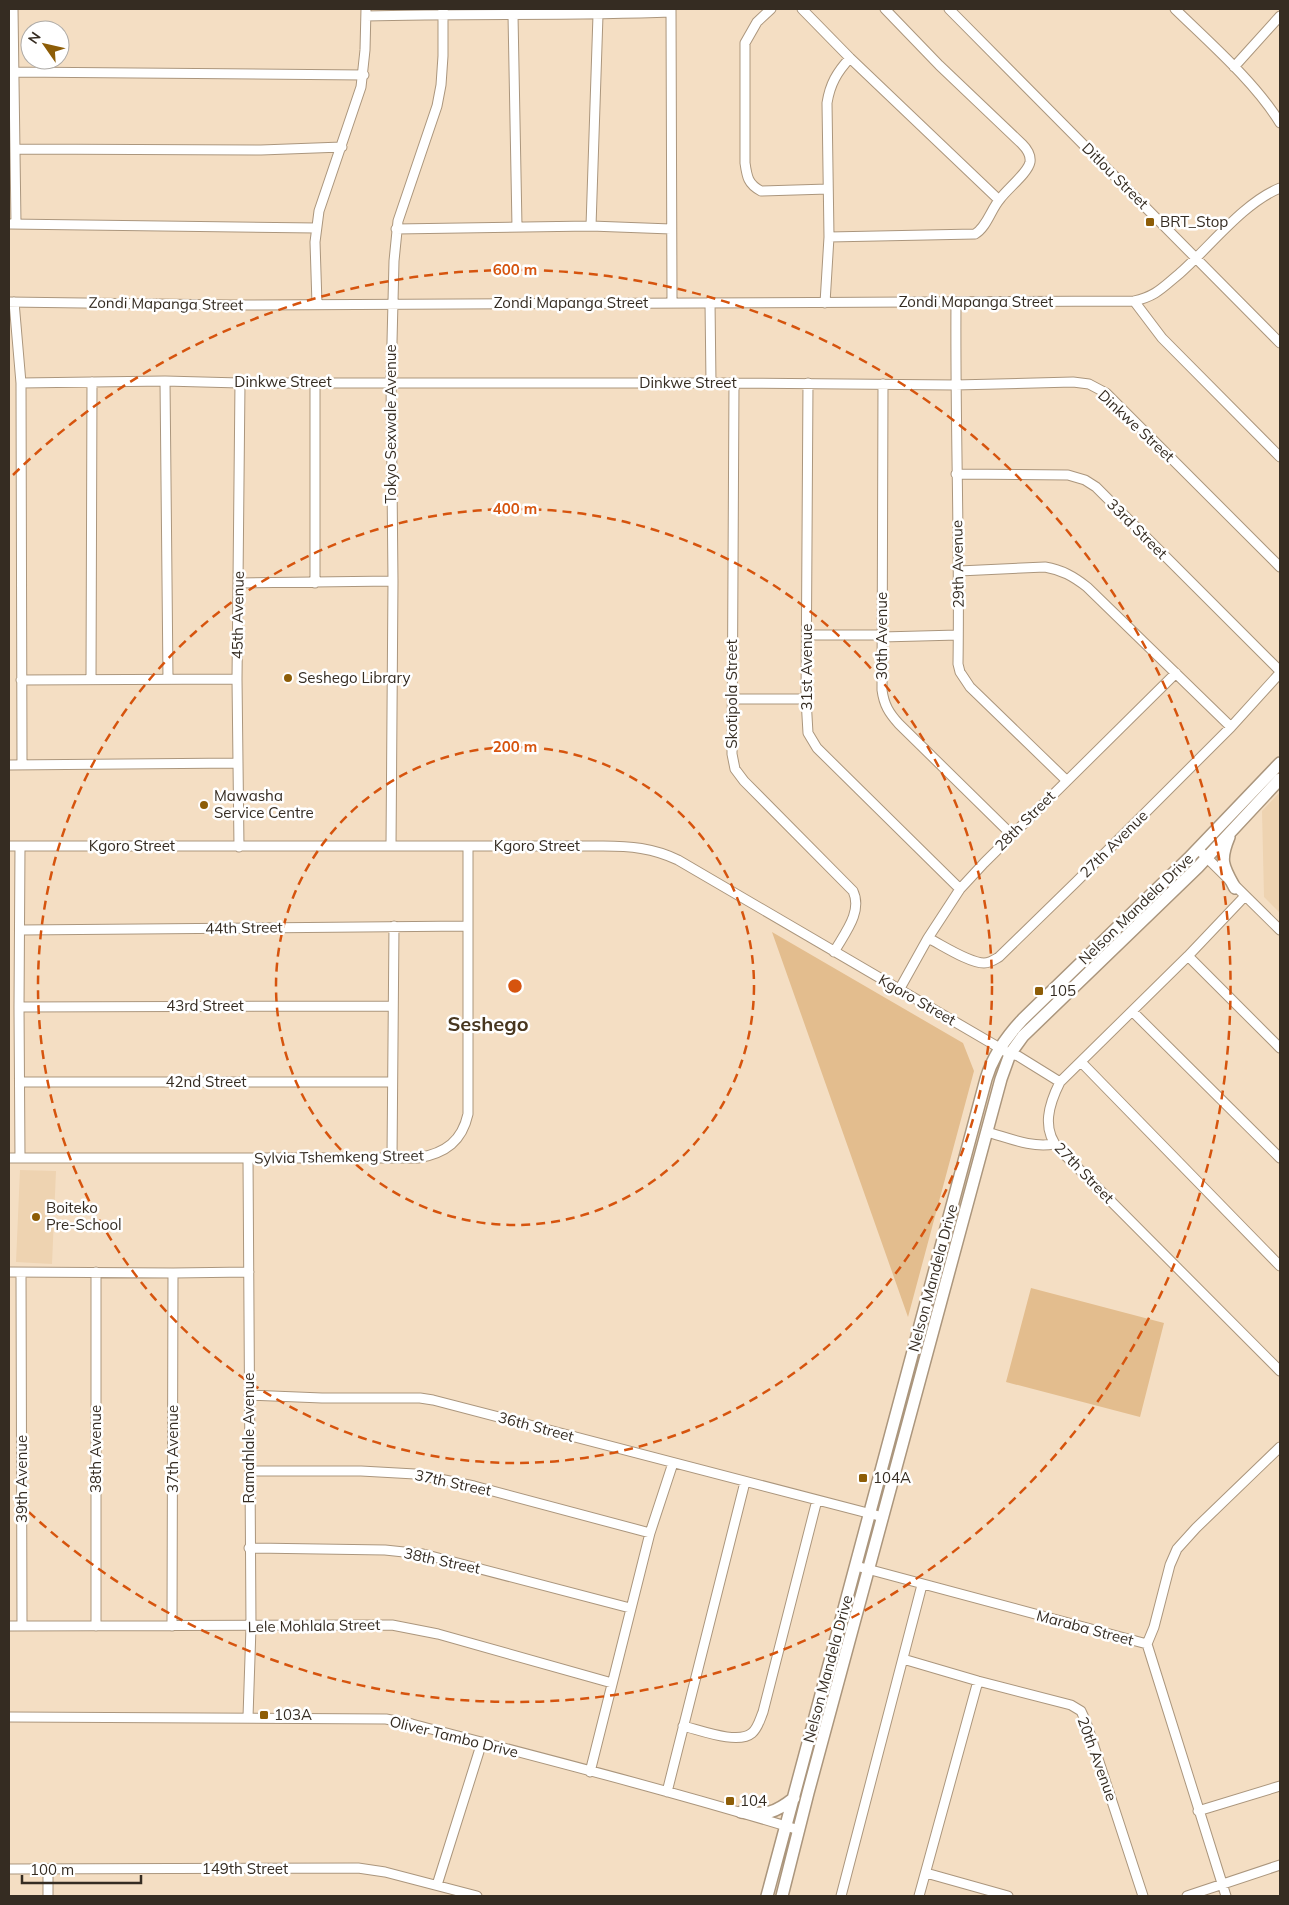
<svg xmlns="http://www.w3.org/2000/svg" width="1289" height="1905" font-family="Mulish,sans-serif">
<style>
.built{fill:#eed3b1}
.green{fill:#e3bd8e}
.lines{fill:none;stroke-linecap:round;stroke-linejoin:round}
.minor-casing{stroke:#ab967d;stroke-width:11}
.major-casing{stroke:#ab967d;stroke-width:14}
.minor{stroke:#fff;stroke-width:9}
.major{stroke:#fff;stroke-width:11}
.ring{fill:none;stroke:#d6540e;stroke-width:2.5;stroke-dasharray:9 6}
.poi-dot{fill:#8d5d07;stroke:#fff;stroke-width:2}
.labels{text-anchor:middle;stroke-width:5;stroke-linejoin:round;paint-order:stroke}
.street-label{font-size:15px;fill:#352c22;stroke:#fff}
.poi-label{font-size:15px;fill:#352c22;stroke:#fff;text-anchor:start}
.district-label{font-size:20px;font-weight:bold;fill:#47361f;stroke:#fff}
.centre{fill:#d6540e;stroke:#fff;stroke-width:2.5}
.ring-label{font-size:15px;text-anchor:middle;font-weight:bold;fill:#d6540e;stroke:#fff;stroke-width:5;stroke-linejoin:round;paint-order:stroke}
</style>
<rect width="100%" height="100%" fill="#f4dec3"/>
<path class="built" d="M1280,792V913L1264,897L1262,811Z
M20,1170L56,1171L52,1264L16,1262Z"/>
<path class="green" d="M772,932L963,1043L974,1071L908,1317Z
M1031,1288L1164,1323L1140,1417L1006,1382Z"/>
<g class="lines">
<g class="minor-casing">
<path id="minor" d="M13,9L16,224
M671,9L672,302
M771,9L757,22L745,43V163C747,177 748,184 761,191L828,189
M802,9L850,58L999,200
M949,9L1280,343
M1175,9C1209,42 1256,83 1280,123
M513,15L517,227
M366,16C468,13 570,16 671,12
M1234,67L1280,16
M14,72L364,75
M15,149L261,150L342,147
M9,224L316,228
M591,226L598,15
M396,229L591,226L671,229
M829,237L975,234C987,227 991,209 1000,199C1007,189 1028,173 1030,162C1031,155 1027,149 1022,144L939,65L885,9
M1134,301L1162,338L1280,457
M9,302L230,305L1134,301C1156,296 1162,288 1179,274C1210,247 1243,203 1280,188
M14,302L21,383L22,765
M710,302L711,383
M825,303L829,237L827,103C830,84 837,72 850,58
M956,303C955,423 960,544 958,664L960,672L970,687L1066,780
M317,304L315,242L319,211L361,87L365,50L366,9
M165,381L168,679
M315,382V583
M21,383L165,381L240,383H734L955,385L1073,382L1089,384L1106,393L1280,567
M734,383L732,754L735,769L744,781L853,891C863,912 844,934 834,952
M808,383L806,699L808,733L817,748L960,889
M883,384L882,690C884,705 889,713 899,724L1012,835
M956,474L1068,475L1085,480L1096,487L1280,671
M959,571L1045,567C1062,570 1073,576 1087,587L1231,727
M239,583L393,581
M807,635H882
M882,637L958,635
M91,679L92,382
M21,680L237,679
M732,699H806
M9,765L238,763
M9,846H603C630,846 653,848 678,860L1010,1054L1018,1056L1060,1082
M20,846L19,1007L20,1158
M391,846L393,581L391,382L394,261L398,221L437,106L441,85L443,56V9
M239,847L237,679L240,383
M1198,849L1280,930
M1245,896L1188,956L1060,1082C1049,1104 1041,1129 1059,1149L1280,1371
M21,930L468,926
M928,938C942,945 969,963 984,963C990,963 994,960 999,957L1076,882L1231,727L1280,673
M1188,956L1280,1048
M899,990L928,938L960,889L984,863L1176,673
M19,1007L392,1006
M1132,1011L1280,1158
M1081,1062L1280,1266
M20,1082H392
M987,1132C1009,1138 1031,1148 1054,1144
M9,1158H418C446,1153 462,1141 468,1114V846
M392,1158L394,926
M9,1272L173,1273L249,1272
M21,1273L22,1626
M249,1395L322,1398H420L433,1400L883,1517
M250,1471H361L415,1474L474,1486L650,1533
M249,1548L385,1550L423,1554L630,1608
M856,1566L1147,1644
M9,1626L392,1625L438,1634L612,1683
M96,1626V1272
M172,1626L173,1273
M1147,1644L1226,1896
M1147,1644L1154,1627L1170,1565L1177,1549L1196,1528L1280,1447
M903,1659L978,1681L1071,1705L1081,1711L1086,1722L1143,1896
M9,1717L386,1719L412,1724C542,1758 672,1791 799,1830
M248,1717L251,1627L248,1158
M683,1726C700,1730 738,1745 752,1733C758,1728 760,1719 763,1712L817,1500
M590,1772L650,1533L673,1463
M667,1792L745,1482
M1198,1811L1280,1786
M9,1869L358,1868L385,1872L477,1896
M926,1873L1008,1896
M437,1885L482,1742
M48,1896V1869
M841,1896L922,1585
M919,1896L978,1681
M1187,1896L1280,1865"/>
</g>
<g class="major-casing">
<path id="major" d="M1229,837C1219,861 1223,866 1235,888
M741,1812C766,1815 774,1814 794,1798
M767,1896L986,1079C993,1055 1006,1037 1023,1019L1189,858L1280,763
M782,1896L808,1793L1001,1079L1010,1054L1023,1036L1198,867L1280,779"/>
</g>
<use href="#minor" class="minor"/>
<use href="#major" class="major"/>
</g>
<g class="ring">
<circle cx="515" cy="986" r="239"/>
<circle cx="515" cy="986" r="477"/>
<path d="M13 475A716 716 0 1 1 13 1497"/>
</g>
<g class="poi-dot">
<rect x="1145" y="217" width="10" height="10" rx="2.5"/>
<circle cx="288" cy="678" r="5"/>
<circle cx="204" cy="805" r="5"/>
<rect x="1034" y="986" width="10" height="10" rx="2.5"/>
<circle cx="36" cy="1217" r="5"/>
<rect x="858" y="1473" width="10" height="10" rx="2.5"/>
<rect x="259" y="1710" width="10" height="10" rx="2.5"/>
<rect x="725" y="1796" width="10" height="10" rx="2.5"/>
</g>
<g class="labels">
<g class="street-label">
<text transform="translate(1115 176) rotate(45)" y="5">Ditlou Street</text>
<text x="976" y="307">Zondi Mapanga Street</text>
<text x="571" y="308">Zondi Mapanga Street</text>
<text transform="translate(166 304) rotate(1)" y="5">Zondi Mapanga Street</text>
<text x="283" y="387">Dinkwe Street</text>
<text x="688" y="388">Dinkwe Street</text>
<text transform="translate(391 424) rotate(-90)" y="5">Tokyo Sexwale Avenue</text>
<text transform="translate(1136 426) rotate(43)" y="5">Dinkwe Street</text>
<text transform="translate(1137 529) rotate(45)" y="5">33rd Street</text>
<text transform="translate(958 564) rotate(-91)" y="5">29th Avenue</text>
<text transform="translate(238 615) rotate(-89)" y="5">45th Avenue</text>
<text transform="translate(882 636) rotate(-90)" y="5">30th Avenue</text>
<text transform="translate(807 667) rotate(-90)" y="5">31st Avenue</text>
<text transform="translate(732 694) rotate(-90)" y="5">Skotipola Street</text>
<text transform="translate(1025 821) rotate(-45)" y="5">28th Street</text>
<text transform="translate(1114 844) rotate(-45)" y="5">27th Avenue</text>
<text x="132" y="851">Kgoro Street</text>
<text x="537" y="851">Kgoro Street</text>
<text transform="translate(1136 909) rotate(-44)" y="5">Nelson Mandela Drive</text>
<text transform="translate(244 928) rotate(-1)" y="5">44th Street</text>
<text transform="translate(917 1000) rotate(30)" y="5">Kgoro Street</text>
<text x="205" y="1011">43rd Street</text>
<text x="206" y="1087">42nd Street</text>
<text transform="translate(339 1157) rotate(-1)" y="5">Sylvia Tshemkeng Street</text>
<text transform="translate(1084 1173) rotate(46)" y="5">27th Street</text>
<text transform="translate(933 1278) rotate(-75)" y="5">Nelson Mandela Drive</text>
<text transform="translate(536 1427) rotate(15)" y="5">36th Street</text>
<text transform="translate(249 1438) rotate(-90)" y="5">Ramahlale Avenue</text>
<text transform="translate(96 1449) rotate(-90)" y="5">38th Avenue</text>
<text transform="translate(173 1449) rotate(-90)" y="5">37th Avenue</text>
<text transform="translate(22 1479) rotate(-90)" y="5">39th Avenue</text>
<text transform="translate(453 1483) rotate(12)" y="5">37th Street</text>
<text transform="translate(442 1561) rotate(12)" y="5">38th Street</text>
<text transform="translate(314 1626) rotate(-1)" y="5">Lele Mohlala Street</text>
<text transform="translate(1085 1628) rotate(15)" y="5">Maraba Street</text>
<text transform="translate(828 1669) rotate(-75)" y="5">Nelson Mandela Drive</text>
<text transform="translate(454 1737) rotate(14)" y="5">Oliver Tambo Drive</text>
<text transform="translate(1097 1759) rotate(70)" y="5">20th Avenue</text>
<text x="245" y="1874">149th Street</text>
</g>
<g class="poi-label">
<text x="1160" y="227">BRT_Stop</text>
<text x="298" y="683">Seshego Library</text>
<text x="214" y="801">Mawasha<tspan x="214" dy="17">Service Centre</tspan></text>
<text x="1049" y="996">105</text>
<text x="46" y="1213">Boiteko<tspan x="46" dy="17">Pre-School</tspan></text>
<text x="873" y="1483">104A</text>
<text x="274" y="1720">103A</text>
<text x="740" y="1806">104</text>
</g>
<g class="district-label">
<text x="488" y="1031">Seshego</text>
</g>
</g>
<circle cx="515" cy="986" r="8" class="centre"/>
<g class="ring-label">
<text x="515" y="275">600 m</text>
<text x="515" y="514">400 m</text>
<text x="515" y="752">200 m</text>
</g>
<rect width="1289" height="1905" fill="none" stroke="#352c22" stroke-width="20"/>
<g transform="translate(45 45) rotate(304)"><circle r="24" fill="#ffffff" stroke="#aeaba7"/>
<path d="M0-4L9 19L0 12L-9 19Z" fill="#8d5d07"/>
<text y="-8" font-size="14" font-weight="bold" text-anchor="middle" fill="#352c22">N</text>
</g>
<path d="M22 1875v8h119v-8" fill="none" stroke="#352c22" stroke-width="2.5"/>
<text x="30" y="1875" font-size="15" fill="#352c22" stroke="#ffffff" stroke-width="4" paint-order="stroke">100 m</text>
</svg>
